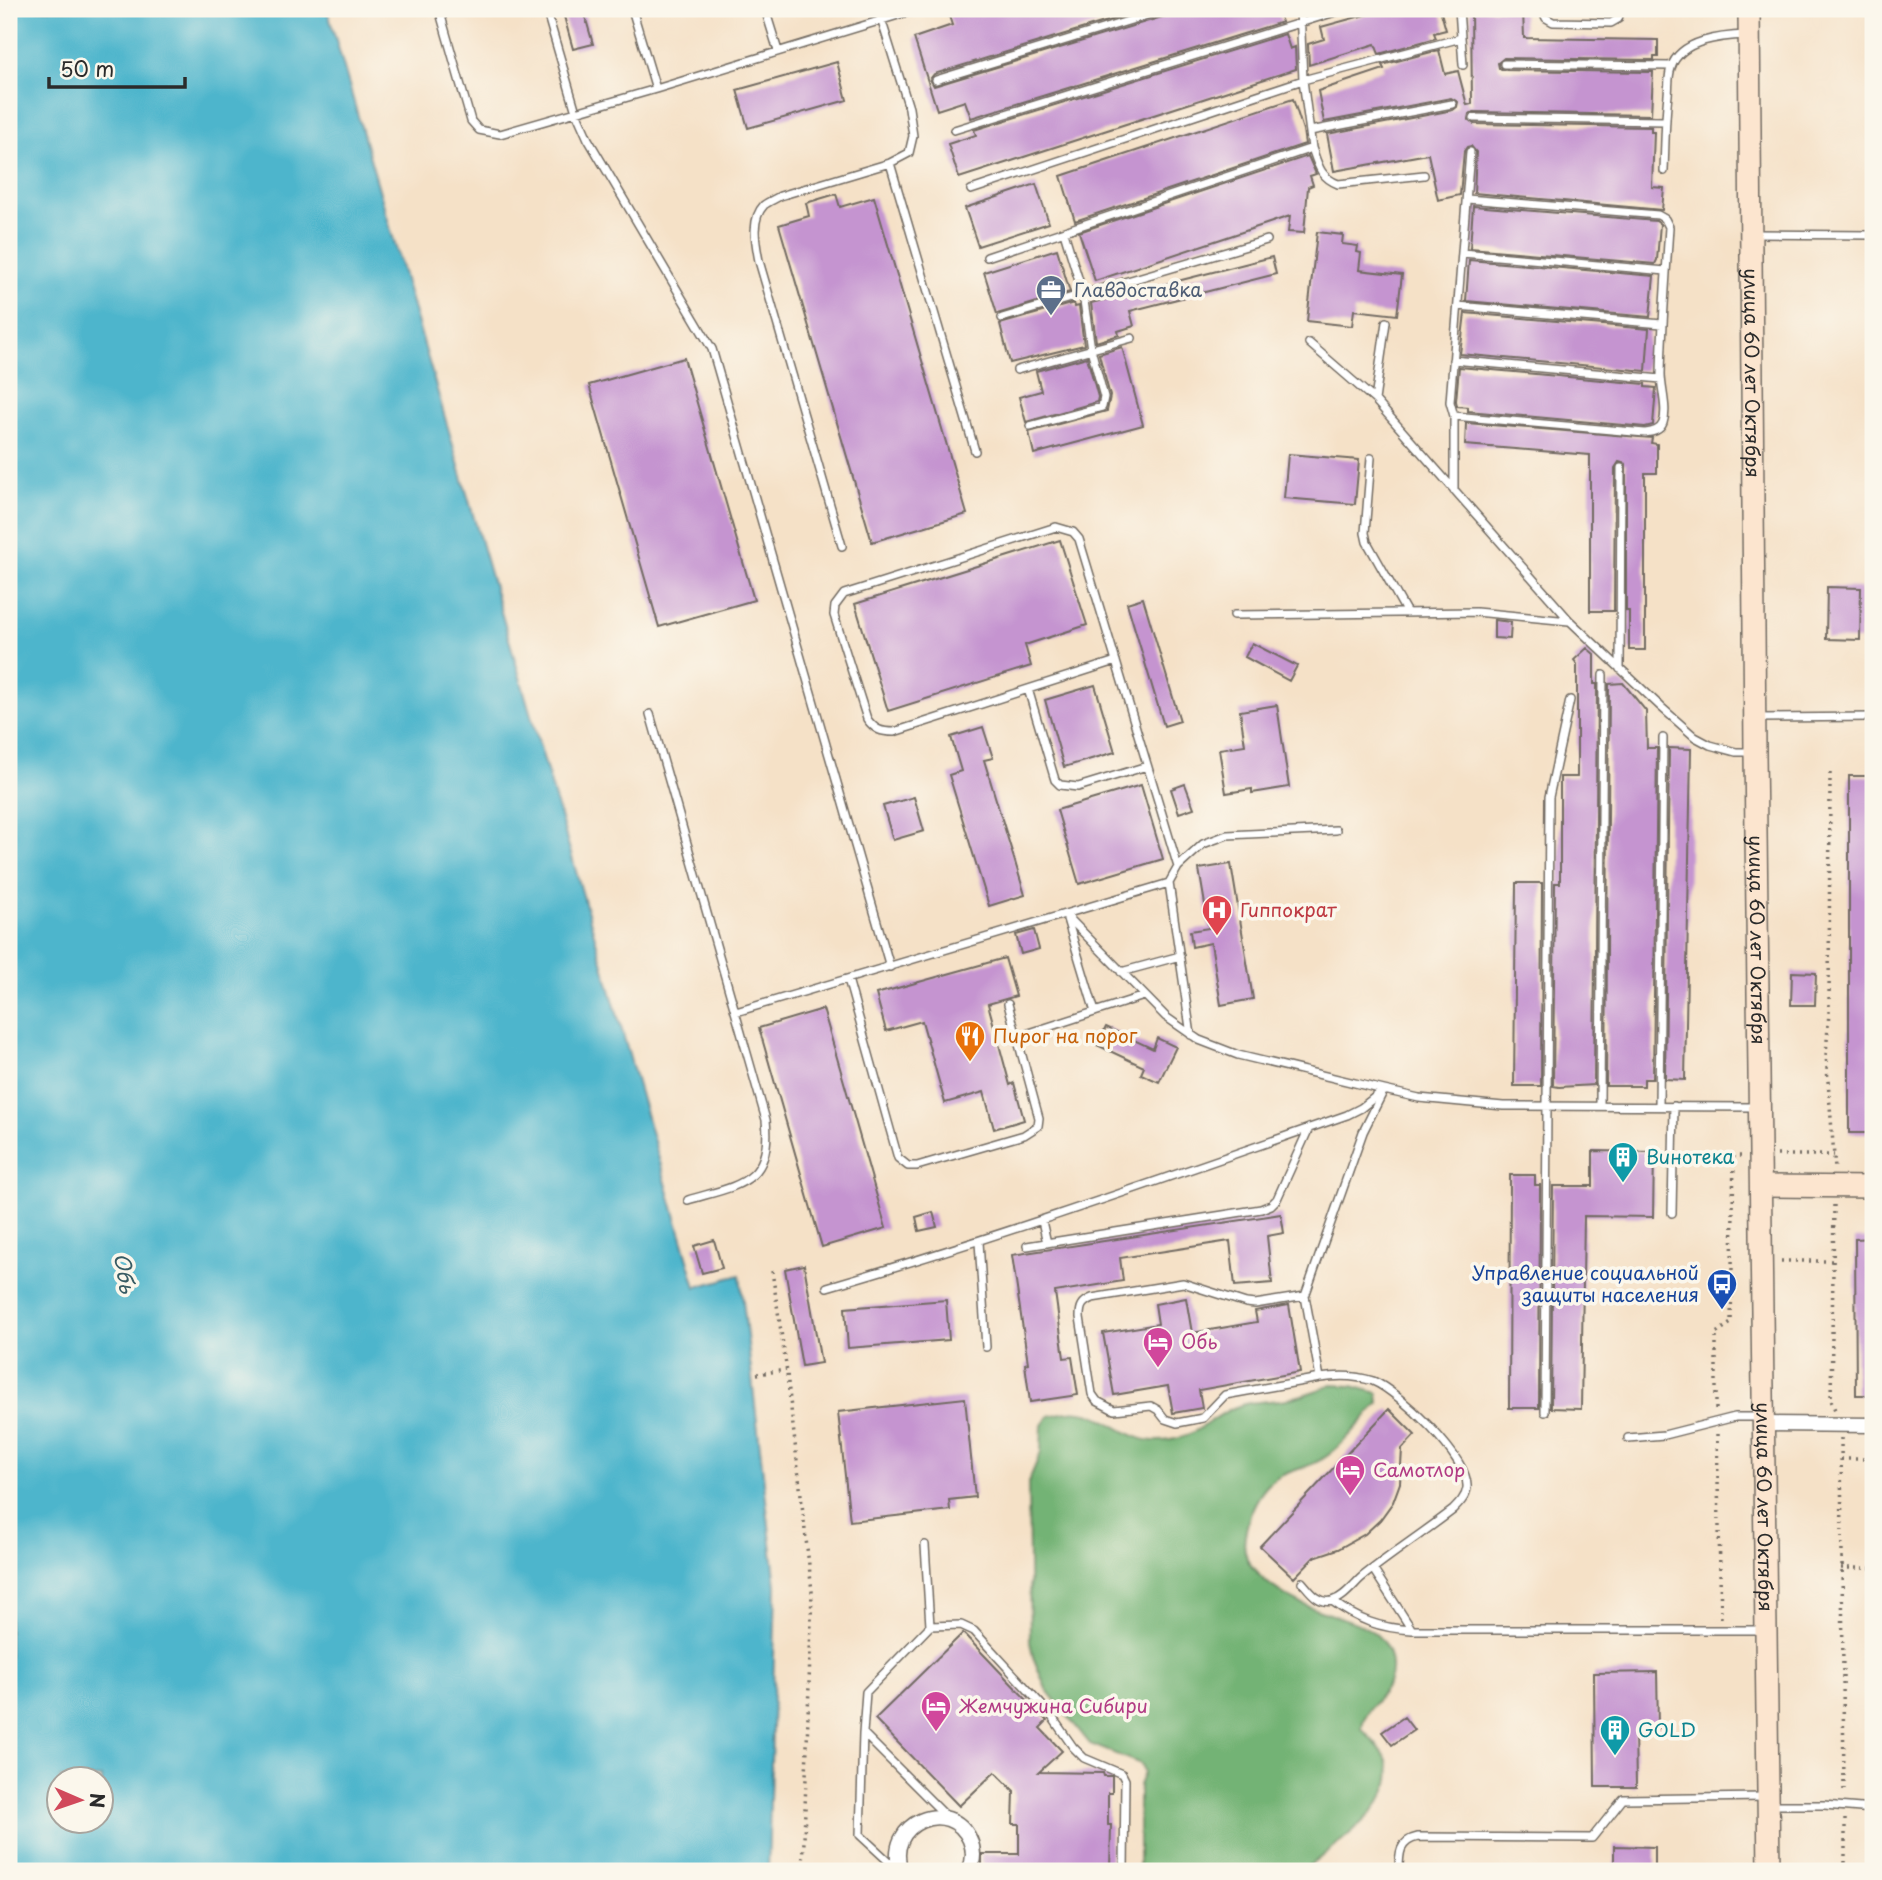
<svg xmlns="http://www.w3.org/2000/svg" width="1882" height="1880" font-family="'Playpen Sans',sans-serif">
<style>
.forest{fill:#73b375;stroke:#4f6f50;stroke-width:2}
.water{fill:#4eb5cc;stroke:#3c707c;stroke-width:2;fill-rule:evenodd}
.building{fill:#c594d0}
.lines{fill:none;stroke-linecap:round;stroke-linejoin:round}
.service-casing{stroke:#726b62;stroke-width:10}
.minor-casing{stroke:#726b62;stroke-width:17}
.secondary-casing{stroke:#726b62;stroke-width:24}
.path{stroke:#726b62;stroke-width:3.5;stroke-dasharray:2 5;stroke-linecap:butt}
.service{stroke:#fff;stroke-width:7}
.minor{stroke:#fff;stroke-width:14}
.secondary{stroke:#fce5cf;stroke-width:21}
.labels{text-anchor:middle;stroke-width:7;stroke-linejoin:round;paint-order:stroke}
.service-label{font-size:19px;fill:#4e5e75;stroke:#fbf7ec;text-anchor:start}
.street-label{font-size:19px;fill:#2b2b2b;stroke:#fbf7ec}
.health-label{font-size:19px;fill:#be3a42;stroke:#fbf7ec;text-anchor:start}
.food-label{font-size:19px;fill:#c56008;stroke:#fbf7ec;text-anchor:start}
.culture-label{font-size:19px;fill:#0d838f;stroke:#fbf7ec;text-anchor:start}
.transit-label{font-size:19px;fill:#164399;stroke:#fbf7ec;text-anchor:end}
.hotel-label{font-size:19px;fill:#b23c85;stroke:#fbf7ec;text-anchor:start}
.water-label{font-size:21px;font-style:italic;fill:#375b63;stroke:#fbf7ec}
</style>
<rect width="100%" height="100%" fill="#fbf7ec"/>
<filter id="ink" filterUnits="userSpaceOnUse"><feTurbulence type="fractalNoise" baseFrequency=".0143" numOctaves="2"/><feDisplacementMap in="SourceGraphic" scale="14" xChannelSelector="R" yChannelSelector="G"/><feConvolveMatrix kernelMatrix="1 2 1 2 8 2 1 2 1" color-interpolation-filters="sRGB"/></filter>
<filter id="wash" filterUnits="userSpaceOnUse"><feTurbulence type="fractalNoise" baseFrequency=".00686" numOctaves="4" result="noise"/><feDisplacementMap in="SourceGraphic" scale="28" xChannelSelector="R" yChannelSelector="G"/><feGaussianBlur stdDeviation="1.57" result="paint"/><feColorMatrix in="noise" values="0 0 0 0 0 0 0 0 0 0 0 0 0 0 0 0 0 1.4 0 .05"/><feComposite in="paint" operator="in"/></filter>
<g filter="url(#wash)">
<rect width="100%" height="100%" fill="#f5e1c7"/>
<path class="forest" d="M1332,1385L1352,1386L1378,1393L1379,1403C1362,1420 1346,1443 1327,1456C1309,1470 1282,1469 1266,1487C1254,1501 1248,1517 1245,1535C1242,1554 1248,1564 1261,1577C1277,1592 1295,1602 1315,1609C1344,1620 1383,1624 1390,1658C1398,1694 1363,1701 1362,1729C1369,1738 1381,1747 1386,1758C1407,1800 1331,1848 1303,1871H1139V1785L1144,1773L1141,1764L1090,1744L1046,1689L1033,1657L1030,1642L1028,1483L1041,1452L1042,1425L1049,1416C1059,1414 1069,1410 1081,1412C1108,1415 1127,1440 1155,1441C1191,1442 1203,1423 1233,1408C1248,1401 1264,1402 1280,1400C1297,1398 1315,1391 1332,1385Z"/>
<path class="water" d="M9,9H327L696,1287L740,1275L776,1586L768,1871H9ZM60,1778H102V1820H60Z"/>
<g id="blocks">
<path class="building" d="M562,9H583L593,44L573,49Z
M960,9H1147L934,74L930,79L934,86L1169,15L1173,9H1277L1282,22L971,118L965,101L937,110L914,38L952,25L948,13Z
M1401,9H1440L1446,30L1434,33L1436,38L1379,54L1375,44L1309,65L1308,44L1324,39L1321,27L1383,10L1384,14Z
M1471,9H1523L1524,38L1658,40V57H1654V60L1504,58L1498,63L1499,68L1504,70L1653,72L1651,115L1474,112L1469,114L1468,119L1474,124L1651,127V132H1654L1652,187L1664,188L1662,210L1474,193L1476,152L1471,146L1467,147L1464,151L1460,195L1438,200L1428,154L1334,171L1327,134L1453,110L1457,107L1458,102L1451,98L1324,122L1318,91L1384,69L1382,65L1439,50L1445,74L1458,71L1467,105L1472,104Z
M1285,34L1290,49L1295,47L1296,69L959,178L948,144L976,135L974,130Z
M837,62L847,100L748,128L737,90Z
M1293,99L1303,130L1305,144L1075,221L1061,176Z
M1308,156L1316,174L1310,176L1313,185L1308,187L1304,233L1288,232L1290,216L1095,281L1079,232Z
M1036,184L1049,223L978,246L965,208Z
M836,194L840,207L874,197L967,514L872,542L779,225L809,216L806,203Z
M1473,206L1656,221L1660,224L1657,260L1655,264L1470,248Z
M1317,232L1343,235L1342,244L1358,246L1357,252L1361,253L1359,270L1402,275L1397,315L1354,310L1352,326L1307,321Z
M1057,249L1070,292L997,314L984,272Z
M1272,257L1276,274L1130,311L1134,326L1118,331L1119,335L1096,342L1091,303Z
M1469,260L1654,276L1650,317L1466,301Z
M1074,303L1075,307L1079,306L1084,345L1010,363L1000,324Z
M1465,313L1649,329L1646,371L1460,354Z
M1122,347L1143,425L1034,454L1029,432L1107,411L1110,396L1099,354Z
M1087,357L1098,397L1097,402L1026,422L1019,397L1041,391L1036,371Z
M684,358L754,600L659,627L589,385Z
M1459,367L1645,384V387L1656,388L1653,425L1645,427L1468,411V407L1457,406L1456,401Z
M1466,423L1652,438L1651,443L1657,444V473H1645V650H1629V611H1626V464L1619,462L1615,468L1614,611H1590V455L1465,445Z
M1288,454L1359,460L1355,504L1284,498Z
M1060,540L1087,625L1025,645L1031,666L888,711L855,604Z
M1827,587L1861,588L1860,640L1826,639Z
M1143,598L1180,721L1164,726L1127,603Z
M1494,620L1511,622L1510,639L1494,638Z
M1252,643L1297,666L1289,681L1245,657Z
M1587,648L1594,654V684H1597L1594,1085L1559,1087L1553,1086L1555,883H1560V777H1577V664L1574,660Z
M1623,683L1646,711L1647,748H1657L1653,1079H1644V1086H1606L1609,684Z
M1095,685L1115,752L1064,767L1045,700Z
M1277,705L1289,787L1252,793V789L1226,793L1219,749L1245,745L1240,711Z
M983,727L993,758L984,760L1025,895L989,906L949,775L961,771L951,737Z
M1669,748L1691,749L1685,1080L1665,1079Z
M1849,776H1873V1133H1849Z
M1185,784L1194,808L1179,813L1171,789Z
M1141,785L1163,859L1079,884L1057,810Z
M914,797L924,831L893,840L883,806Z
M1231,864L1253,999L1221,1005L1211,943L1192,947L1190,931L1209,928L1199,869Z
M1516,883H1542L1541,1086H1514Z
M1034,930L1039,949L1021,954L1016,935Z
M1005,958L1016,996L988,1004L1010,1085L1014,1083L1024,1120L994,1129L984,1092L945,1103L922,1021L886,1031L876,994Z
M1792,972L1816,973L1815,1005H1791Z
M823,1009L886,1228L822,1247L759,1028Z
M1106,1027L1153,1049L1157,1038L1176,1047L1159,1082L1141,1074L1144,1067L1097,1045Z
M1593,1151L1654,1152L1653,1217L1584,1216L1581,1409L1551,1408L1553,1186H1593Z
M1510,1175H1535V1185H1540L1539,1408H1509Z
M933,1212L937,1227L919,1231L916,1217Z
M1281,1214L1284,1233L1267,1236L1272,1283L1235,1286L1230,1241L1120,1258L1123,1281L1055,1292L1064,1358L1072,1357L1078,1395L1030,1402L1025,1364L1028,1363L1012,1255Z
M1873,1238V1395H1856L1855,1239Z
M714,1240L722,1268L702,1273L694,1246Z
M804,1265L821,1363L802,1366L785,1269Z
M1186,1298L1192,1333L1257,1322L1255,1311L1289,1305L1300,1372L1199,1390L1202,1408L1173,1413L1168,1386L1114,1395L1103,1333L1158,1324L1155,1304Z
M946,1300L949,1340L848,1348L845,1308Z
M965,1398L975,1497L949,1500L950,1510L850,1521L838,1412Z
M1389,1409L1415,1435L1402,1449L1400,1483L1393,1502L1380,1520L1365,1534L1338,1549L1314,1557L1294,1578L1260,1546Z
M963,1633L1047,1721L1040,1728L1062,1751L1039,1772L1103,1773L1104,1776H1112V1793H1108V1825H1111L1110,1871H982V1854H1019V1824H1013L1014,1791L995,1772L959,1806L875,1719Z
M1657,1672L1658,1728H1635L1636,1787H1595L1594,1673Z
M1404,1717L1414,1730L1392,1745L1382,1732Z
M1614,1846L1655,1847V1871H1614Z"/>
</g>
</g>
<g filter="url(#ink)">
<use href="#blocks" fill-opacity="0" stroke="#726b62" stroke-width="2"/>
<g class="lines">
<g class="service-casing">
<path id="service" d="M439,9L471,121L479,130L500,134L656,89
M546,9L576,112L588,139L712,349L890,967
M632,9L656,89L918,9
M765,9L778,51
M1459,9L1463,65
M1542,9L1546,18L1553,22L1611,23L1618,19L1621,9
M1504,64L1671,66
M936,80L1167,9
M1474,118L1665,121
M954,130L1345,9
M1310,131L1452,104
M1312,148C1318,165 1320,177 1338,184L1424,175
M890,163L975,451
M1664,171C1665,146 1665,120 1668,95C1669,86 1668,76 1671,68C1680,39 1723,36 1747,35
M971,190L1303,80L1461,38
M1755,234L1873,235
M1462,253L1666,271
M987,257L1312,148L1303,80L1300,9
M1458,306L1662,324
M1002,318L1267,240
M1309,343L1375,400L1570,621L1661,707L1695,737L1710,745L1736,752H1751
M1453,360L1661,379
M1017,370L1132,338
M1375,400L1386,322
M1454,416L1645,433C1652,432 1660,431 1663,423C1668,409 1661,389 1661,374C1662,325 1666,276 1669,227L1665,219L1658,215L1467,199
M1030,426L1102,407L1104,397L1091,349L1083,294L1064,232
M1371,458L1365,533L1367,542L1407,613
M1454,490V416L1450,402L1470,152
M842,546L759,261C756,244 750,220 764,205C768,202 775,199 780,196L890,163L909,153L913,136L909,108L878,9
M1234,615L1476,612L1569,621
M1116,661L894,732C881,732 875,730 867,719L834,615L835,606L844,594L1056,527L1073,532L1079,539L1178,867L1169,883L1191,1035
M1620,669L1621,468
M1028,689L1055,780L1060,785L1078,787L1147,766
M650,714L766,1120C773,1184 738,1185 688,1200
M1758,718L1873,717
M1178,867L1203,844L1227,835L1336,830
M1066,915L1166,1017L1199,1040L1238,1055L1384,1090L1419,1098L1503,1106L1756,1107
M1067,919L1095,1012
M1121,972L1180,956
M848,979L898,1158L908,1166H917L1024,1135L1038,1126L1039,1118L1008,1004
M736,1012L1169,883
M1017,1037L1144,996
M1600,1106L1603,675
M1659,1106L1663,738
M1672,1213L1674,1106
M1042,1221L1047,1243
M979,1242L986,1347
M1027,1246L1261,1209L1271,1205L1277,1199L1309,1128
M827,1287C1003,1236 1174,1175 1347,1115L1361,1108L1380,1093
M1305,1296L1255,1304L1246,1303L1183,1283L1092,1298C1082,1302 1080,1307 1080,1317L1092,1394L1097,1401L1114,1410L1151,1406L1158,1410L1165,1419L1177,1423L1203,1418L1225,1395L1320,1378
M1545,1412L1549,797L1570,700
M1628,1438L1664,1435L1735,1417H1760
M925,1545L930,1626L866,1692L863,1733L947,1817
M1373,1569L1412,1630H1762
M1302,1582C1310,1591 1318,1604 1332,1601C1344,1598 1353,1585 1362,1577C1391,1554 1423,1533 1453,1510C1459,1504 1466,1497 1467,1488C1470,1459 1398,1391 1373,1381C1355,1375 1338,1375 1320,1378L1305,1296L1363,1132L1384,1090
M1332,1601C1358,1620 1379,1628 1412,1630
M930,1626L961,1625L974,1631L1050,1714L1073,1747L1084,1758L1122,1774L1125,1780L1124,1871
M863,1733L860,1835L899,1871
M1772,1805H1824L1873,1809
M1399,1871C1399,1854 1399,1841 1418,1837L1592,1838L1623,1799L1766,1797"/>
</g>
<g class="minor-casing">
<path id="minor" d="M1764,1424L1873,1425
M901,1871C883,1823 950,1795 970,1840C974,1850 974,1861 969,1871"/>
</g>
<g class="secondary-casing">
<g id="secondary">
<path id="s1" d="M1749,9L1755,752L1769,1871"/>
<path d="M1761,1186L1873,1187"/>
</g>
</g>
<path class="path" d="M1830,773L1829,1012L1826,1055L1835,1169
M1777,1155H1834
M1834,1205L1831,1400L1835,1410
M1781,1261H1833
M772,1271L786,1365L812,1591L803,1871
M757,1374L786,1370
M1716,1409V1333L1731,1323L1734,1156H1741
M1717,1434L1721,1619
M1841,1438L1844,1794
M1841,1459H1873
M1841,1568H1873
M1845,1819V1871"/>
<use href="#service" class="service"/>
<use href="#minor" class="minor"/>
<use href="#secondary" class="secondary"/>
</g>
</g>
<defs>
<g id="office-pin" transform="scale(1.575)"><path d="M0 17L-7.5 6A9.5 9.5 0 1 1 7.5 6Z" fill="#5c6f8a" stroke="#fbf7ec"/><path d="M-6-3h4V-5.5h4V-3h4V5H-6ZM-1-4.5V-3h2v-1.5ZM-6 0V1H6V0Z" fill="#fff"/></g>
<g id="hospital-pin" transform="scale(1.575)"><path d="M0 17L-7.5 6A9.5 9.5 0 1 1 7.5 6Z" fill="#e0444e" stroke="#fbf7ec"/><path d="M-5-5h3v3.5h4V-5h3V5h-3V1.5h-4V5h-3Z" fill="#fff"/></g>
<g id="restaurant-pin" transform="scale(1.575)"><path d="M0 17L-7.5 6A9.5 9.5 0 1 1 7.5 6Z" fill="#e8710a" stroke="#fbf7ec"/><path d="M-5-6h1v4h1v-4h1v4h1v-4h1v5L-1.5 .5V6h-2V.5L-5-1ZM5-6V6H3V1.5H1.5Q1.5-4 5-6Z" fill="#fff"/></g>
<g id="building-pin" transform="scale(1.575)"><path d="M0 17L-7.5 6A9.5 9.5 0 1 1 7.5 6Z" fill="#0f9aa8" stroke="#fbf7ec"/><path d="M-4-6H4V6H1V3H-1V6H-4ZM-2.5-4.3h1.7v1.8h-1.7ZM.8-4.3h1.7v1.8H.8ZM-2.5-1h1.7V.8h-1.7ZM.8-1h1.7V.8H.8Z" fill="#fff"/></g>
<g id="bus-pin" transform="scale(1.575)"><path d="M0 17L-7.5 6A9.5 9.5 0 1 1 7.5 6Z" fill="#1a4fb4" stroke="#fbf7ec"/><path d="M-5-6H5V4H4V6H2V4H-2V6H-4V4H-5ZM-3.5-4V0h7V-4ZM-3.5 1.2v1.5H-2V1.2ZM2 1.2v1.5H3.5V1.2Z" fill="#fff"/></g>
<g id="hotel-pin" transform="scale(1.575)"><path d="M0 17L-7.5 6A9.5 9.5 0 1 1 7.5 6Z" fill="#d1479c" stroke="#fbf7ec"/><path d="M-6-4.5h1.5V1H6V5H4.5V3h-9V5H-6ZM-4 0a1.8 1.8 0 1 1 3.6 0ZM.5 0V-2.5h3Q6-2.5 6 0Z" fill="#fff"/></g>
</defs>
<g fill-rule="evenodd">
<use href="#office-pin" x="1051" y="290"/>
<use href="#hospital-pin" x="1217" y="910"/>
<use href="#restaurant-pin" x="970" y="1036"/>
<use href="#building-pin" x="1623" y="1157"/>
<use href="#bus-pin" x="1722" y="1284"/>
<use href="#hotel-pin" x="1158" y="1342"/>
<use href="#hotel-pin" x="1350" y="1470"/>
<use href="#hotel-pin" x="936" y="1706"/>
<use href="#building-pin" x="1615" y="1730"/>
</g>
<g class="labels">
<g class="service-label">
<text x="1074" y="297">Главдоставка</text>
</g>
<g class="street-label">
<text dy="7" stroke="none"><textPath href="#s1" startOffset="364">улица 60 лет Октября</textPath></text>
<text dy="7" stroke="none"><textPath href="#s1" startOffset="931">улица 60 лет Октября</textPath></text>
<text dy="7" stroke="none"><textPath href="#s1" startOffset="1498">улица 60 лет Октября</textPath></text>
</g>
<g class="health-label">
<text x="1240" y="917">Гиппократ</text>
</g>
<g class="food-label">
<text x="993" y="1043">Пирог на порог</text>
</g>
<g class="culture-label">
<text x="1646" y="1164">Винотека</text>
<text x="1638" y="1737">GOLD</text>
</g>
<g class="transit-label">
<text x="1699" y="1280">Управление социальной<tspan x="1699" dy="22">защиты населения</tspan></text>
</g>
<g class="hotel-label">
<text x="1181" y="1349">Обь</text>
<text x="1373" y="1477">Самотлор</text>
<text x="959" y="1713">Жемчужина Сибири</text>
</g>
<g class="water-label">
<text transform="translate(124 1273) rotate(81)" y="7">Обь</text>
</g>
</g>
<rect width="1882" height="1880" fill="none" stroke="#fbf7ec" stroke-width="35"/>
<g transform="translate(80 1800) rotate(92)"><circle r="33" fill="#fbf7ec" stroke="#a8a59f" stroke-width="2"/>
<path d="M0-5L12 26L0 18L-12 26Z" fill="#d1495b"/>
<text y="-10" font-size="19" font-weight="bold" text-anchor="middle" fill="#2b2b2b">N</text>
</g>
<path d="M49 77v10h136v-10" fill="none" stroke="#2b2b2b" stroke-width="3.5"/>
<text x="60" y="77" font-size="21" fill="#2b2b2b" stroke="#fbf7ec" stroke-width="5" paint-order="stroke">50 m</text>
</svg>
